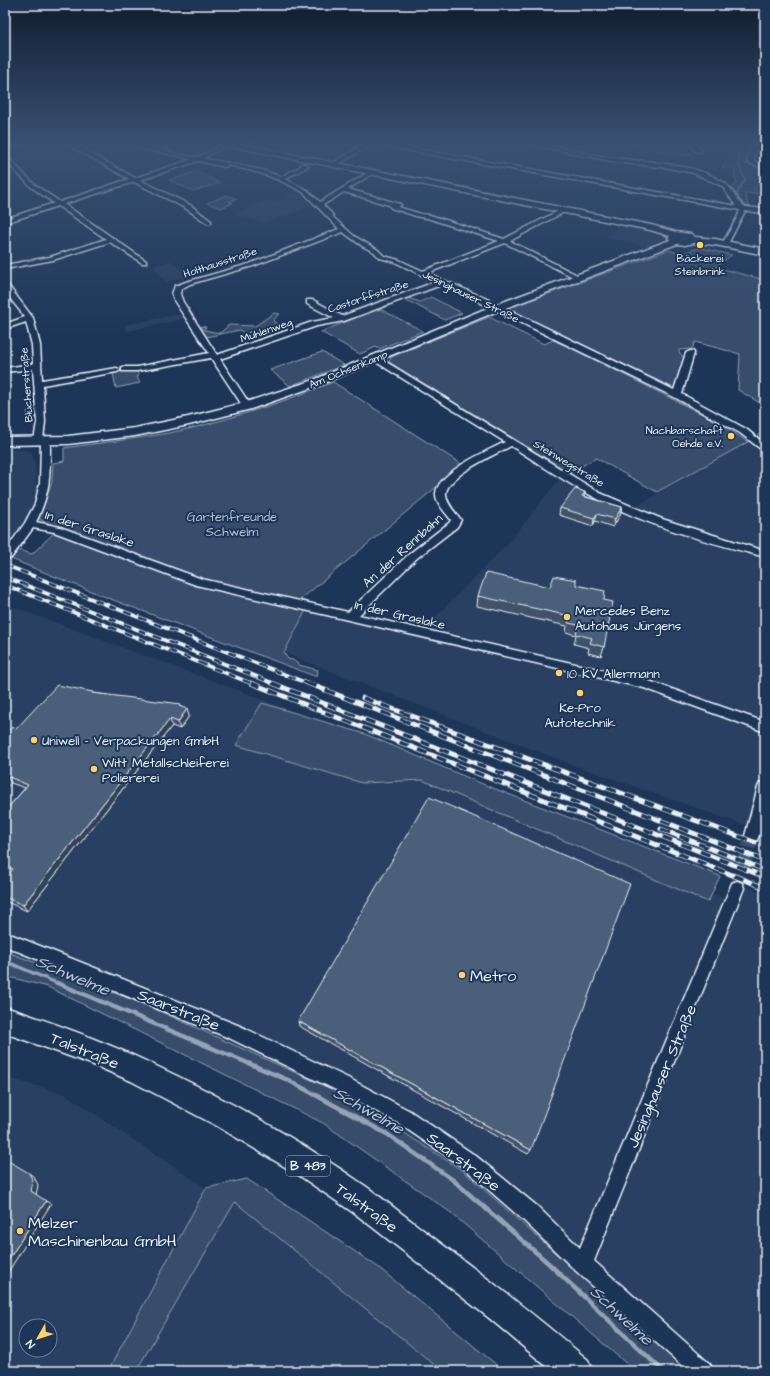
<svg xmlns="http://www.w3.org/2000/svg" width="770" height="1376" font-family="'Architects Daughter',sans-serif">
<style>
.built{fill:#2a4162;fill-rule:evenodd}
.green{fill:#374d6c;stroke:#909fb2}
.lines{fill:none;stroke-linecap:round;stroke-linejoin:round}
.stream-far2{stroke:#95a4b5;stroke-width:1.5}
.stream-far1{stroke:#95a4b5;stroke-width:3.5}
.stream{stroke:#95a4b5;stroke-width:4.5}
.street-tunnel{stroke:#3b516f;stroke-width:14;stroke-dasharray:14 7;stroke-linecap:butt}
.street-casing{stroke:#e8f1f8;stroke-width:3}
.secondary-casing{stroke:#e8f1f8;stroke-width:3}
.primary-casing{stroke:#e8f1f8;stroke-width:3}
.street{fill:#1d3557;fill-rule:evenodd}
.secondary{fill:#1d3557;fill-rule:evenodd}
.primary{fill:#1d3557;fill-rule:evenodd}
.rail-far1-casing{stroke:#e8f1f8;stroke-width:4}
.rail-casing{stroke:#e8f1f8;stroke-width:5}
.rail-far1{stroke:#1d3557;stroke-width:2.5;stroke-dasharray:8;stroke-linecap:butt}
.rail{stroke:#1d3557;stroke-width:3.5;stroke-dasharray:10;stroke-linecap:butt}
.wall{fill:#3f5169;stroke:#e8f1f8}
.shaded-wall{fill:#334255;stroke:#e8f1f8}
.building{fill:#495e7a;stroke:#e8f1f8}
.poi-dot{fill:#ffd166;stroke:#1d3557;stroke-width:1.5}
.labels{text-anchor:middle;stroke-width:4;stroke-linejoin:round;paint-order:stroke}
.far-poi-label{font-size:11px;fill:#e8f1f8;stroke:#1d3557}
.far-street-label{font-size:11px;fill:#e8f1f8;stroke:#1d3557}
.shield{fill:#1d3557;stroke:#abb9c8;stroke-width:1}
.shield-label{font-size:12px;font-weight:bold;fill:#e8f1f8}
.park-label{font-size:13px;fill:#b3c0ce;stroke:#1d3557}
.street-label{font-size:13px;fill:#e8f1f8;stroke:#1d3557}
.poi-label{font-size:13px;fill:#e8f1f8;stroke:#1d3557;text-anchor:start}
.near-poi-label{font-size:16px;fill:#e8f1f8;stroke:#1d3557;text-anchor:start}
.near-street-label{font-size:16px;fill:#e8f1f8;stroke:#1d3557}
.near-water-label{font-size:17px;font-style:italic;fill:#b7c4d1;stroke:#1d3557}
</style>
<rect width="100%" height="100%" fill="#1d3557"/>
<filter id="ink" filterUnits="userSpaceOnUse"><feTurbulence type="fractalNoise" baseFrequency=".025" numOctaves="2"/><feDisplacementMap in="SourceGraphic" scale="8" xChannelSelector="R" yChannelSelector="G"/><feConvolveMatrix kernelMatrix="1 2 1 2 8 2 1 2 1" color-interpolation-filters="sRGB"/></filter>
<g filter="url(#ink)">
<path class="built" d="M36,143H61L83,156L24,170L5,153V149Z
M301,193L312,205L310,207L265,223L233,214L265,200L274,204L291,195Z
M617,226L667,236L661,243L646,248L633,243L606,237Z
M171,261L189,276L166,282L153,266Z
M181,314L184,319L127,331L124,325Z
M748,442L765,456V828L749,821L747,826L568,763L284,653L305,611L417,636L510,541L560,478L595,499L633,508Z
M5,449L31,451L35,463L37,497L27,521L5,553Z
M5,604L259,698L391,752L559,829L742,906L743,885L765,894V1371H688L463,1171L349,1097L148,1006L5,951Z
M5,1077L65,1094L206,1188L108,1371H5ZM26,1326H50V1350H26Z
M234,1201L442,1371H136Z"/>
<path class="green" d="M612,143H660L657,147L691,153L686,156Z
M730,143H753L749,162L750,165L765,168V174L755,188L757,194L745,193L749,208H741L731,193V189L737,183L734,175L735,168H722L729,157Z
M197,172L220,183L193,191L169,180Z
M226,195L237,199L229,202L233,203L221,208L207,203Z
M701,248L732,255L715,267L765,280V406L738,390L740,354L695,342L692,349L679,350V352L685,359L676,387L674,388L514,312L515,306L669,250L680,254L695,249Z
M431,297L462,313L445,320L404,299L408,298L420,302Z
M378,308L423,331L379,349L376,347L360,354L321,332Z
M274,313L280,314L277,316L273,321L290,332L256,344L240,330L206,337L198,326L206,327L204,330L220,333L229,325L255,326Z
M489,317L544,344L553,340L569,347L716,421L748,442L657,492L596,458L570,473L389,362L391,357Z
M322,352L344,365L290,386L270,370Z
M123,370L137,371L139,376L137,377L140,383L116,388L113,373Z
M333,382L463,465L294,605L307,608L284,653L288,659L293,660L299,665L318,670L317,677L108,598L11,559L19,550L32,554L59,528L39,519L52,482L53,463L64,461V448C105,442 147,438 188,429C238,417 286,401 333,382Z
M262,703L365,734L485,785L720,876L708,902L422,780L362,783L236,745Z
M5,951L148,1006L349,1097L463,1171L688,1371H635L450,1212L323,1123L48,987L5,976Z
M247,1179L378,1267L504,1371H442L235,1202L136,1371H108L206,1188Z"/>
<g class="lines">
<path class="stream-far2" d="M737,143L739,165L745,180L737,193L740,205"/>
<path class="stream-far1" d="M5,961L59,984"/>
<path class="stream" d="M57,983L288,1080L387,1134L453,1180L547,1262L663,1371"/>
<path class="street-tunnel" d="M737,888L752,836"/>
<g class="street-casing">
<path id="street" d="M18,143H30L5,149V145Z
M65,143H72L135,178L192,159L144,149L130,143C150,143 175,156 195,157C205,157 219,143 233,143L203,158L262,170L281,177L301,166V164H305L308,166L307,167L285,179L307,190L320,202L372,170L375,172L374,173L348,189L400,204L401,205L398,207L421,214L430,215L504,239L562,209H566V211L510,241L581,277V279H577L505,243L428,273L487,299L674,390L686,353L690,351H693L694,353L682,394L746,429L765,444V451L762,450L740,433L674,397L481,303L441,285L344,321L317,326L220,359L251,406L250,408H244L211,358L137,371H122V367H137L209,353L175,302L172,294L175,286L186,282L249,264L339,229L303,192L279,180L260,173L228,165L225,167L198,161L140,180L190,205L211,221V223H207L185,208L134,182L64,204L146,261V263H142L110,242L53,260L5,269V265L50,257L106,239L58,206L5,223V219L54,203L31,187L5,160V155L35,185L60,202L129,179ZM344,192L389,205L391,208L419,217L427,218L499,241L423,271L399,260L384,256L378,250L354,236L334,218L332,214L323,205ZM343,232L362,246L374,252L380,258L395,262L435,282L342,316L313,300H307V304L334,318L312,322L217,355L183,302L180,294L181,289L190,284L253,266Z
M345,143H384L736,206L722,186L693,173L669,168L615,162L525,143H538C564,148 590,155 616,158C651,163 692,162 723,182C733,188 736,200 745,207L765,209V213L745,211L728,244L725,246L722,244L737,218L740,210L372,144L335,166H331V164L360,147Z
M691,143H697L698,147L702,151L701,152C695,153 692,148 691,143Z
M751,143H757L753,161L765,165V169L747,162Z
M5,285H8L33,318L40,345L42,380L117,368L121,370L117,372L43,385L45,422L43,439L46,438L50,441C50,474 51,491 36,522L60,527L202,579L348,612L409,554L449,523L451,520C446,513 435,502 436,493C438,472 487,451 505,442L371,359L375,357H378L600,493L662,519L765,551V557C708,542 646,526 594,497C565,482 538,463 511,446C496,454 448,475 446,493C445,502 456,513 461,520L457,527L417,558L359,615L646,680L765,722V732L644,688L196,585L54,532L33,528L11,558L5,559V551L25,523L35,504L40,483L41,442L38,444L34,441L37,422L33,369L5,372V368L33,364L32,345L26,322L5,329V324L25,317L5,292Z
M765,782C765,802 766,822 757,840L752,842L747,840L745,836L758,787L760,783Z
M737,881L742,883L744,888L594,1261L710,1364L713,1371H688L576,1271L523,1220L464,1168L398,1123L338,1091L229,1038L5,946V932L240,1026L350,1079L410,1111L476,1156L537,1206L580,1248L730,888L732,883Z"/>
</g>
<g class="secondary-casing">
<path id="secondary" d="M220,143H236L651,225L676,232L691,234L695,237L715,239L765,249V255L715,245L694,243L685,245L677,244L500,310L319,385L251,409L189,425L135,436L68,444L5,445V437L68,436L135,428L188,417L243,403L311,381L492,306L670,240L668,238L670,236L650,230L224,145ZM678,238L685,239H686Z"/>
</g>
<g class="primary-casing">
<path id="primary" d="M5,1007C54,1023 103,1041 150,1063C227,1099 302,1141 371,1190C391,1205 411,1221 431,1236C485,1276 537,1317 588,1360L593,1371H552L489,1318L358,1216L300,1176L217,1126L131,1081L91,1064L5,1033Z"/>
</g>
<use href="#street" class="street"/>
<use href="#secondary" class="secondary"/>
<use href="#primary" class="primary"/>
<g class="rail-far1-casing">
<path id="rail-far1" d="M5,565L309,684
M5,577L275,684
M5,585L253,684"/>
</g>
<g class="rail-casing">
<path id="rail" d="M251,683L765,888
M272,683L765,877
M307,683L765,861
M363,698L765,846
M661,829L765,870"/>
</g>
<use href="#rail-far1" class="rail-far1"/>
<use href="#rail" class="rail"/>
</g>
<path class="wall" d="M585,492L584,496L622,507L620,515L613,527L595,521L593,526L559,515L560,508Z
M576,585L604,600V647L601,656L588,653L589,648L574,644L576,635L566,632L567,626L477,606L478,596Z
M94,693L182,707L189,716L180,729L172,726L27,911L5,901V880L11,873L5,870V811L25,788L11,783L5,789V734Z
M298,1021L531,1150L528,1154L299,1026Z"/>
<path class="shaded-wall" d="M622,507L620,515L613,527L615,519Z
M597,514L595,521L593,526L594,518Z
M187,709L189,716L180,729L178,722Z
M170,719L172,726L27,911L23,905Z
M7,776L11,783L5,789V778Z
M29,1173L34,1177L38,1185L36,1195L31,1191Z
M46,1201L51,1204L5,1277V1265Z"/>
<path class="building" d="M575,489L585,492L582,496L622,507L615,519L597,514L594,518L560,508Z
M486,573L550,587L554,576L576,580V585L605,591L604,600L613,602L604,647L590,643L592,638L576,634L578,625L568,623L570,616L478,596Z
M57,685L93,692L92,693L181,704L179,706L187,709L178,722L170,719L23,905L5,897V880L13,869L5,866V811L28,785L7,776L5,778V734L12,727L16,729Z
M429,797L630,884L531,1150L298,1021Z
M5,1159L29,1173L33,1181L31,1191L46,1201L5,1265Z"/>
</g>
<linearGradient id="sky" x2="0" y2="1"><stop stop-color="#101d30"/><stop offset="0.43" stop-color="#3a5174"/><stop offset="1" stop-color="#3a5174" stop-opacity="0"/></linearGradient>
<rect width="770" height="336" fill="url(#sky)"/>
<g class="poi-dot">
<circle cx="700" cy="245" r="4"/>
<circle cx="731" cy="436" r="4"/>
<circle cx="567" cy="617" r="4"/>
<circle cx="559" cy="673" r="4"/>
<circle cx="580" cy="693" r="4"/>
<circle cx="34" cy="740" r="4"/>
<circle cx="94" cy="769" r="4"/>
<circle cx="462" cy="975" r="4"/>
<circle cx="20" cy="1231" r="4"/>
</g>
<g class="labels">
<g class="far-poi-label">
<text x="700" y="262">Bäckerei<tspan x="700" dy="13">Steinbrink</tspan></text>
<text x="723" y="434" text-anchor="end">Nachbarschaft<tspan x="723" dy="13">Oehde e.V.</tspan></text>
</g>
<g class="far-street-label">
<text transform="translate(220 262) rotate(-18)" y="4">Holthausstraße</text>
<text transform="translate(368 296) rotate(-18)" y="4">Castorffstraße</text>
<text transform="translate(471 296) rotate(26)" y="4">Jesinghauser Straße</text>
<text transform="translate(266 330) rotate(-19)" y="4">Mühlenweg</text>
<text transform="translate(348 369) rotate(-22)" y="4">Am Ochsenkamp</text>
<text transform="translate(26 385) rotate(-94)" y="4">Blücherstraße</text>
<text transform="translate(569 463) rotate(31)" y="4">Steinwegstraße</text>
</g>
<rect class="shield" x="286" y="1156" width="44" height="20" rx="3"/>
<g class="shield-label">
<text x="308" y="1170">B 483</text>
</g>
<g class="park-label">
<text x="232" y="521">Gartenfreunde<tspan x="232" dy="15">Schwelm</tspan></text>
</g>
<g class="street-label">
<text transform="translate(90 528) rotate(18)" y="5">In der Graslake</text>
<text transform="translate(402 550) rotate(-42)" y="5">An der Rennbahn</text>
<text transform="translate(400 614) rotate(13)" y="5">In der Graslake</text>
</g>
<g class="poi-label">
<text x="575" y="615">Mercedes Benz<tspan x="575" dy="15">Autohaus Jürgens</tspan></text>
<text x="567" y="678">10 KV Allermann</text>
<text x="580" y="712" text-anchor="middle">Ke-Pro<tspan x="580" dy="15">Autotechnik</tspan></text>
<text x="42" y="745">Uniwell - Verpackungen GmbH</text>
<text x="102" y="767">Witt Metallschleiferei<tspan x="102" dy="15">Poliererei</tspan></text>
</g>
<g class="near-poi-label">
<text x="470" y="981">Metro</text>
<text x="28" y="1228">Melzer<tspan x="28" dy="18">Maschinenbau GmbH</tspan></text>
</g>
<g class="near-street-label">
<text transform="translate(179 1009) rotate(22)" y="6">Saarstraße</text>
<text transform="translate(85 1050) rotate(22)" y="6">Talstraße</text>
<text transform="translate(661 1076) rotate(-67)" y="6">Jesinghauser Straße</text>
<text transform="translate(464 1161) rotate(37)" y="6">Saarstraße</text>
<text transform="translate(367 1207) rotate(36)" y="6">Talstraße</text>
</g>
<g class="near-water-label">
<text transform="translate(73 975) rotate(23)" y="6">Schwelme</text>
<text transform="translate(369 1110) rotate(30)" y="6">Schwelme</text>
<text transform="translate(622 1315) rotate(43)" y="6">Schwelme</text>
</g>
</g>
<rect width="770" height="1376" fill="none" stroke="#1d3557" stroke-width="20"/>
<rect x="10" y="10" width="750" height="1356" fill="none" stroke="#e8f1f8" stroke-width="1.5" filter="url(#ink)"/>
<g transform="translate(38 1338) rotate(231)"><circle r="19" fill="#1d3557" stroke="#6e8097"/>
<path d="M0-3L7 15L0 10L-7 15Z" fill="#ffd166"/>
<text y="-6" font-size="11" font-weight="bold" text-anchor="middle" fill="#e8f1f8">N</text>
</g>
</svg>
